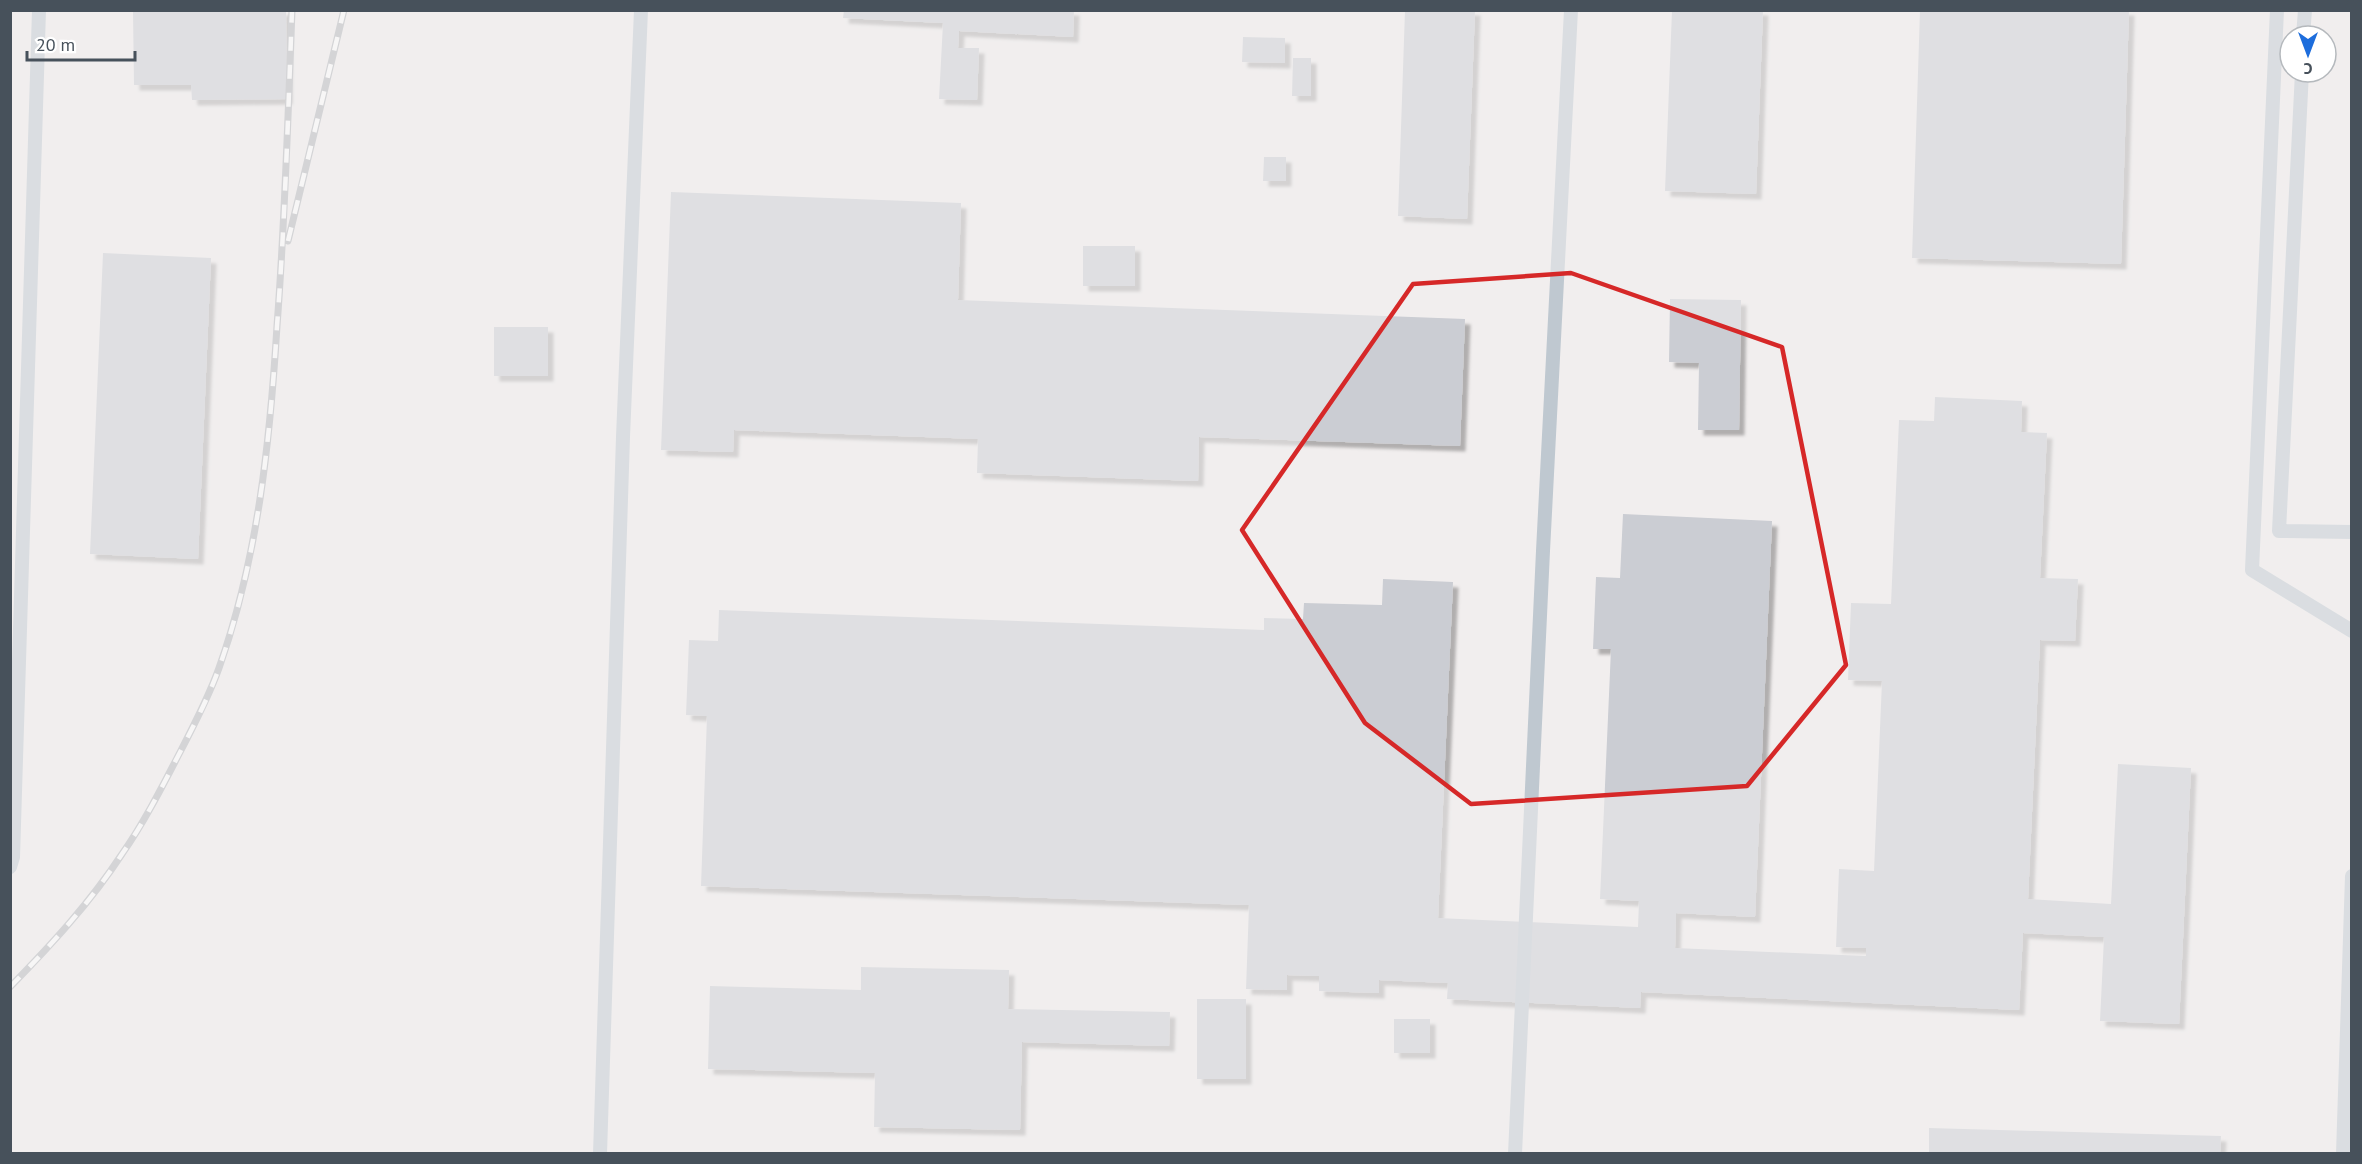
<svg xmlns="http://www.w3.org/2000/svg" width="2362" height="1164" font-family="'PT Sans',sans-serif">
<style>
.building{fill:#cbcdd3;filter:url(#shadow)}
.lines{fill:none;stroke-linecap:round;stroke-linejoin:round}
.lane{stroke:#bfc8d0;stroke-width:14}
.rail-casing{stroke:#b1b4b9;stroke-width:7}
.rail{stroke:#fff;stroke-width:4.5;stroke-dasharray:14;stroke-linecap:butt}
.marked{fill:none;stroke:#d62828;stroke-width:4.5;stroke-linejoin:round}
</style>
<defs>
<filter id="shadow"><feDropShadow dx="5.5" dy="5.5" stdDeviation="1.5" flood-color="#0004"/></filter>
</defs>
<rect width="100%" height="100%" fill="#f1eeee"/>
<path class="building" d="M286,10L287,99L192,100L191,85H134L133,12Z
M844,10H1074L1073,37L959,31L958,48H979L977,100L939,99L943,23L843,18Z
M1405,10H1475L1467,219L1398,216Z
M1672,10H1763L1756,194L1665,191Z
M1920,10H2129L2121,264L1912,258Z
M1243,37L1285,38V63L1242,62Z
M1293,58H1311V96H1292Z
M1264,157H1286V181H1263Z
M671,192L961,203L958,300L1465,319L1460,446L1199,437L1198,481L977,473L978,439L734,430L733,452L661,450Z
M1083,246H1135V286H1083Z
M103,253L211,258L198,559L90,554Z
M1670,299L1741,300L1739,430H1698L1699,363L1669,362Z
M494,327H548V376H494Z
M1935,397L2022,401L2021,432L2047,433L2040,578L2078,579L2075,641L2040,640L2028,899L2111,904L2118,764L2191,768L2179,1024L2100,1021L2104,937L2023,933L2019,1010L1641,992L1640,1008L1447,999L1448,983L1379,980V993L1319,991V976L1287,975V990L1246,989L1249,905L701,886L707,716L686,715L689,640L718,641L719,610L1264,630V618L1303,619L1304,603L1382,605L1383,579L1453,582L1438,918L1638,927L1639,901L1600,899L1611,649H1593L1596,577L1620,578L1623,514L1772,521L1755,917L1676,913L1675,948L1866,956V948L1836,947L1839,869L1874,871L1882,681L1848,680L1851,603L1891,604L1899,420L1934,421Z
M861,967L1009,970L1008,1009L1170,1012L1169,1046L1022,1042L1020,1130L874,1127L875,1073L708,1069L710,986L861,990Z
M1197,999H1246V1079H1197Z
M1394,1019H1430V1053H1394Z
M1929,1128L2221,1136L2220,1154H1929Z"/>
<g class="lines">
<path class="lane" d="M2277,10L2252,570L2352,631
M2303,36L2305,10
M2302,72L2279,531L2352,532
M10,867L13,857L39,10
M600,1154L623,437L641,10
M1515,1154L1543,551L1571,10
M2343,1154L2352,876"/>
<g class="rail-casing">
<path id="rail" d="M288,241L344,10
M10,987C50,946 90,903 122,854C143,824 160,791 177,758C192,729 208,699 219,668C258,558 270,441 277,326C285,221 288,116 292,10"/>
</g>
<use href="#rail" class="rail"/>
</g>
<path d="M0 0H2362V1164H0ZM1571,273L1782,347L1846,665L1747,786L1471,804L1365,723L1242,530L1413,284Z" fill="#f1eeee" fill-opacity=".55" fill-rule="evenodd"/>
<path class="marked" d="M1571,273L1782,347L1846,665L1747,786L1471,804L1365,723L1242,530L1413,284Z"/>
<rect width="2362" height="1164" fill="none" stroke="#47515b" stroke-width="24"/>
<g transform="translate(2308 54) rotate(180)"><circle r="28" fill="#ffffff" stroke="#b5b9bd" stroke-width="1.5"/>
<path d="M0-4.5L10 22L0 15L-10 22Z" fill="#1d6ddc"/>
<text y="-9" font-size="16" font-weight="bold" text-anchor="middle" fill="#47515b">С</text>
</g>
<path d="M27 51v9h108v-9" fill="none" stroke="#47515b" stroke-width="3"/>
<text x="36" y="51" font-size="18" fill="#47515b" stroke="#ffffff" stroke-width="4.5" paint-order="stroke">20 m</text>
</svg>
